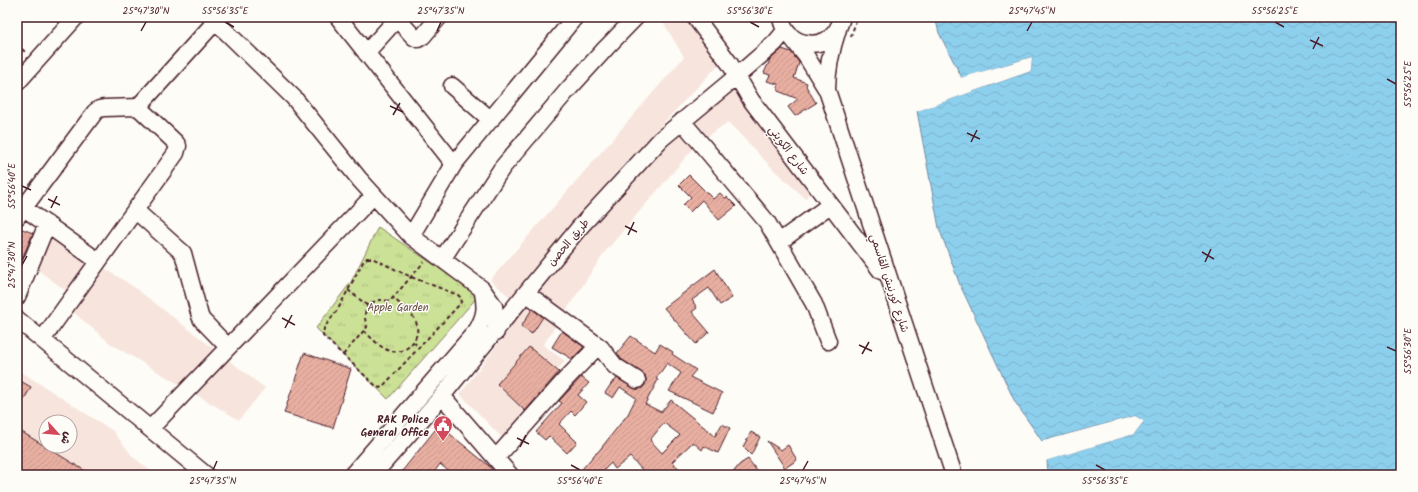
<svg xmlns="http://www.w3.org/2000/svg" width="1418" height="492" font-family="Kalam,'Playpen Sans Arabic',sans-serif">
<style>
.built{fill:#f7e5dd;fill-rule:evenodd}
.park{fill:url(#park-tufts);stroke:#8a8060}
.water{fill:url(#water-waves);stroke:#7289a0}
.pier{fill:#fdfcf7}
.building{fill:url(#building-hatch);stroke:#4a1f2b;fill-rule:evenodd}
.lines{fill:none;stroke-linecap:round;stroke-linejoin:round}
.minor-casing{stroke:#4a1f2b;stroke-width:19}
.path{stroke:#4a1f2b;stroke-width:2;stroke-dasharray:4 3;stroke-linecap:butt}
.minor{stroke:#fdfcf7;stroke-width:16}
.ticks{fill:none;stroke:#4a1f2b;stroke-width:1.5}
.labels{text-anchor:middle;stroke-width:3;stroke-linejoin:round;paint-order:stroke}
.street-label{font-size:11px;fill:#4a1f2b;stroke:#fdfcf7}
.park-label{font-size:11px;fill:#6a5046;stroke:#fdfcf7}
.poi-label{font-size:11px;font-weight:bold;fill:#4a1f2b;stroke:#fdfcf7;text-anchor:end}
.neatline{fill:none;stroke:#4a1f2b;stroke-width:1.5}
.ticks-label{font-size:10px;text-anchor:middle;fill:#4a1f2b}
</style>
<defs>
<pattern id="park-tufts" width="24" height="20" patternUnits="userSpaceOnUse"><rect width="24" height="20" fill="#cbe196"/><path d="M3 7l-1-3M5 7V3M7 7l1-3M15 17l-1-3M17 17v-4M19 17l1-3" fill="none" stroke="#b0c181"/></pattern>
<pattern id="water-waves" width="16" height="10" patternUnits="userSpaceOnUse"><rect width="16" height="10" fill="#8dd0ee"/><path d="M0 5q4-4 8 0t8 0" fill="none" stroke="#7bb2cc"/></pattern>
<pattern id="building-hatch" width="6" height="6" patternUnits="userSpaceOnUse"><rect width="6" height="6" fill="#e8afa1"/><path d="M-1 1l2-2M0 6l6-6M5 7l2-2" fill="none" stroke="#c8968b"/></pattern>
</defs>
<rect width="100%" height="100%" fill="#fdfcf7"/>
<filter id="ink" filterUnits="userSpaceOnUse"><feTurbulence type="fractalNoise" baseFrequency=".025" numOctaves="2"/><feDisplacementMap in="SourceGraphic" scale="8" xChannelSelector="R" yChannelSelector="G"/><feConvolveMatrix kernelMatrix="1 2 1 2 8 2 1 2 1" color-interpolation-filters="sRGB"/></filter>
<g filter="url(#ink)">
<path class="built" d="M660,17H692L724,59L612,177L511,298L490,280L684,57Z
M730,88L740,91L811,187L806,199L774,170L728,122L698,143L605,252L543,345L565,361L502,438L460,394L526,307L560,254L652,156Z
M49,233L134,287L265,388L239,420L111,344L66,306L69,293L34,267Z
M17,369L113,431L133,457L156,475H17ZM46,422H70V446H46Z"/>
<path class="park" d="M378,227L479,295L388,399L316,328L351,282Z"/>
<path class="water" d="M935,17H1401V475H1048L1047,460L1134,434L1144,421L1135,416L1042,441L1015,402L960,285L939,228L917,111L1031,71L1032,57L962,78L939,33Z"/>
<path class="pier" d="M1032,57L1031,71L915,112L917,109L1029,70V59L963,80L960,78Z
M1135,416L1144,421L1134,434L1045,461L1046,458L1133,432L1141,422L1135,418L1042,443L1040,442Z"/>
<path class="building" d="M782,49L791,52L798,61L799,63L794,78L807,83L806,86L816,103L795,116L788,107L798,99L778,91V84L767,81L770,75L764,73L770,60Z
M689,175L713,199L720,193L725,198L727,197L736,206L719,220L702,200L690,212L683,205L691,197L679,185Z
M17,227L33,233L17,271Z
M715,269L732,298L720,305L709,288L692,300L697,308L692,312L709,332L696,344L664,308Z
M532,309L543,317L532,334L521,327Z
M562,331L584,347L572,359L552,347Z
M631,336L655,352L660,344L673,352L672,354L696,370L690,377L722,393L713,412L669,391L681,373L667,363L656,379L658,380L645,404L661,412L671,400L715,436L722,424L730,428L718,453L704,446L702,450L693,442L672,462L686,475H647L630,457L615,469L611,463L601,473L598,470L594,475H577L595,454L598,452L628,414L636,398L620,387L613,398L605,393L613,381L614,382L617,378L636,389H641L645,385L646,380L645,375L621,359L617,353ZM664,423L680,435L662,453L650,440Z
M529,347L559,372L525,411L497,384Z
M304,353L351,369L333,428L284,413Z
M581,377L589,383L578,395L586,402L575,415L571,411L559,424L577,442L567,453L549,436L545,440L536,432L562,403L559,401Z
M17,379L31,387L17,412Z
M439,425L488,465L497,475H453L440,464L432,475H399Z
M17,429L92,475H17Z
M751,432L760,437L751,455L743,447Z
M767,441L781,450L788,445L797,460L785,468Z
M748,459L760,475H731L740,464Z"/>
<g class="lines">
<g class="minor-casing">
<path id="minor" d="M211,17L294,98L360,180L411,236L482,289L494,306L496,320V332
M338,17L454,164L411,236
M695,17L730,64L751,100L881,271
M781,17C784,47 827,54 839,26C840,24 841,20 842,17
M792,38L806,56L827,90L954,475
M366,53L394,22L401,23L414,37L418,39L423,36L439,17
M17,83L76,17
M452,86L491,120
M827,90C827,68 831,50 838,29
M682,121L767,222L814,304L828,341
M454,164L575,17
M24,208L98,261
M135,210L183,253L200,316L202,320L228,347
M17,217L95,112L99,109L104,108L138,107
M779,242L830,205
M443,258L502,168L566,92L606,48L636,17
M526,293L601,348L615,366L637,380
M17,297L47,224
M17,319L206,475
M42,340L176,153L178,146L176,143L138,107L215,22
M442,396L510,475
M150,429L374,195
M496,458L565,380L598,346
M352,475L477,330C485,316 486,309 483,293
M373,475L442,396L579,228L661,139L737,76L775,43L785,31"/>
</g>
<path class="path" d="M851,37L857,17
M17,44L26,53
M367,258H372L411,277L458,295L462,299L460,304L383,386L380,388L376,386L323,336L324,328L338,309L363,262Z
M348,290L368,306
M364,331C372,338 381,349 391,351C407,355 422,337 416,322C412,312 401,305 393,298
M413,342L420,347
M343,355L367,327C367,324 365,321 365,318C364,308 371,301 380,300C384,300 387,301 390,301L424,262"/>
<use href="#minor" class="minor"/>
</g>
</g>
<path class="ticks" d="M225,22L234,27M750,22L759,27M1275,22L1284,27M141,31L146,22M437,31L441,22M1027,31L1032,22M1310,40L1323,46M1313,49L1319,37M1387,79L1396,84M390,106L403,112M393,115L400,103M967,133L980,139M971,142L977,130M22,186L31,190M48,199L60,205M51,208L57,196M625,226L637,232M628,235L634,222M1202,252L1214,259M1205,262L1211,249M22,265L27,256M282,318L295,325M285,328L292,315M859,345L872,351M1387,347L1396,351M862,354L869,342M517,438L529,444M520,447L526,435M571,465L580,470M1096,465L1105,470M213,470L217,461M803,470L808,461"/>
<defs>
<g id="civic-pin" transform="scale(1)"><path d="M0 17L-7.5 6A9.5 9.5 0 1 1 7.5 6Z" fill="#d1495b" stroke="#fdfcf7"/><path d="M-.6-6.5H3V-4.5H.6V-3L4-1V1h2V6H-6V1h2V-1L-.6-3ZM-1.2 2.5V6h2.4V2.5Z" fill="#fff"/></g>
</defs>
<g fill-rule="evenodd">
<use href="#civic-pin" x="443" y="425"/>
</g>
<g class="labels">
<g class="street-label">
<text transform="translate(789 150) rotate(53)" y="4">شارع الكويتي</text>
<text transform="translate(568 242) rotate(-50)" y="4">طريق الحصن</text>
<text transform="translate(890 283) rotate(72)" y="4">شارع كورنيش القاسمي</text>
</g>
<g class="park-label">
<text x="398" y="311">Apple Garden</text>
</g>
<g class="poi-label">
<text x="429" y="423">RAK Police<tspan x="429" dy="13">General Office</tspan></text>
</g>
</g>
<rect width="1418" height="492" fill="none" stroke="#fdfcf7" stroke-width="44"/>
<g transform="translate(58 434) rotate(117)"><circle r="19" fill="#fdfcf7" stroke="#b5a4a5"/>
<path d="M0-3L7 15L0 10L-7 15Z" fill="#d1495b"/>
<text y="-6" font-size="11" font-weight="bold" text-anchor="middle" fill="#4a1f2b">ش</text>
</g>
<rect x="22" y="22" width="1374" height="448" class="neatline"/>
<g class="ticks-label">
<text x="146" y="14">25°47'30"N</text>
<text x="225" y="14">55°56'35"E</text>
<text x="441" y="14">25°47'35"N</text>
<text x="750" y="14">55°56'30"E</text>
<text x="1032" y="14">25°47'45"N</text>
<text x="1275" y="14">55°56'25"E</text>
<text transform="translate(1407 84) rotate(-90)" y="4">55°56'25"E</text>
<text transform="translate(11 186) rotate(-90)" y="4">55°56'40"E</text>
<text transform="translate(11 265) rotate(-90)" y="4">25°47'30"N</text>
<text transform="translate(1407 351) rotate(-90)" y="4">55°56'30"E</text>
<text x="213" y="484">25°47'35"N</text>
<text x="580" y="484">55°56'40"E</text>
<text x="803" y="484">25°47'45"N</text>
<text x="1105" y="484">55°56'35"E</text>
</g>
</svg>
